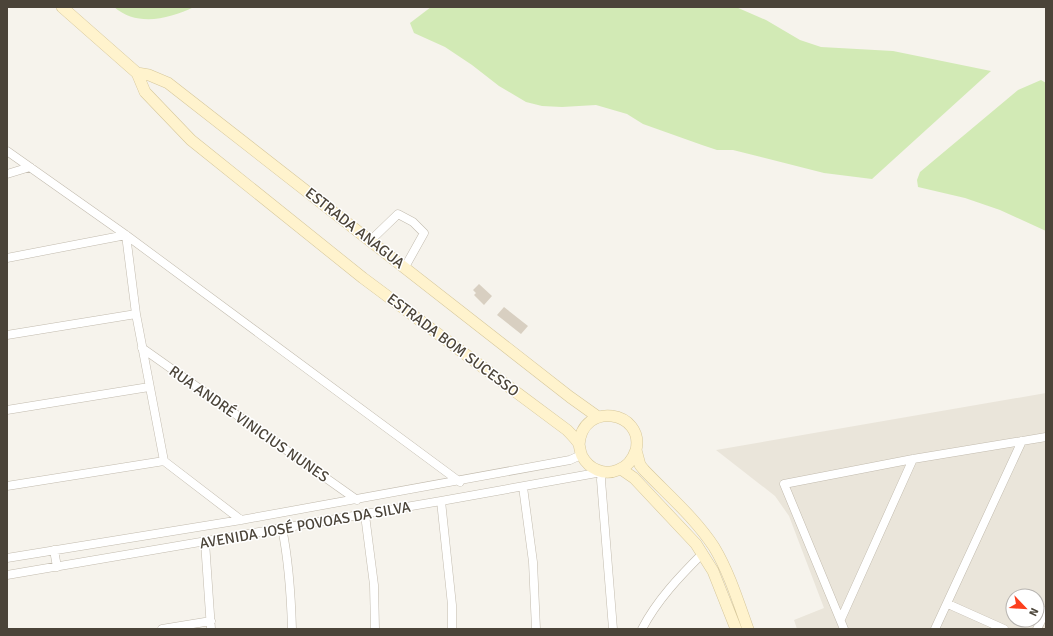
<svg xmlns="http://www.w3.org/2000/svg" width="1053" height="636" font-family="Signika,sans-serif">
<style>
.residential{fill:#eae5da;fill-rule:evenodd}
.green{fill:#d2eab5}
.building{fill:#d8cfc1}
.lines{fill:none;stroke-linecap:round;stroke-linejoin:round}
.street-casing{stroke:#c2bbae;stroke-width:9}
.secondary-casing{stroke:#d6c79b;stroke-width:12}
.street{stroke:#fff;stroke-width:8}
.secondary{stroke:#fff3cd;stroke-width:11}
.labels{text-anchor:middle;stroke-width:3;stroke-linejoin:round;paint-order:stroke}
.street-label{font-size:15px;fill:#4b4439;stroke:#fff}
</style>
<rect width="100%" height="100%" fill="#f6f3ec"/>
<path class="residential" d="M1046,393V629H797L794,620L824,608L789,516L775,496L716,450ZM1013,596H1037V620H1013Z"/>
<path class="green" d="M114,7H194C169,19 137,27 114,7Z
M431,7H736L766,20L800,40L821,47L893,51L991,71L872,179L824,173L733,150H717L702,145L643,124L627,114L596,105L562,107L542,106L526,102L499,86L472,65L445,47L414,33L410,23Z
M1041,80L1046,83V231L1000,210L965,198L918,187L917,180L920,172L1018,90Z"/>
<path class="building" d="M479,284L492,296L484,305L474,295L476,293L473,290Z
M504,307L528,326L521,334L497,315Z"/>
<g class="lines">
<g class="street-casing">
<path id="street" d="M7,151L126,235L460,482
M7,174L30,167
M371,240L398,214L413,222L424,233L405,267
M7,258L126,235L136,314L164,461
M7,335L136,314
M142,348L357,500
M7,410L149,387
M7,486L164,461L241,520
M523,487L533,562L536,629
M441,501L452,605V629
M365,515L374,585L375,629
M282,528C289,562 291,595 292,629
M205,542L211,629
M54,550L57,567
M7,558L241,520L570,460L581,455
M7,575L441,501L602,472L601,480L613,629
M948,604L1004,629
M841,619L913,459
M162,629L211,621
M642,629C657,600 680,576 703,553
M844,629L784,484L913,459L1046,437
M935,629L1022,441
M1037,629L1046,611"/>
</g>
<g class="secondary-casing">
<path id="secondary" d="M62,7L137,73L149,75L168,83L570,397L598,417
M137,73L145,92L191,140L363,278L567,430C571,434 576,439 579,444C580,448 580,452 582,456C589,469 604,476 618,470C627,467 633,459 636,450C645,411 582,400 579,445
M636,450L640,465L644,470C668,495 695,518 714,547C729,572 738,601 748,629
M621,469L634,478L696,544L713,571L736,629"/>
</g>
<use href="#street" class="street"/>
<use href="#secondary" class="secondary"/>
</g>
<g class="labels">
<g class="street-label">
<text transform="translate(355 228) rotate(38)" y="5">ESTRADA ANAGUA</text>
<text transform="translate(453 345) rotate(37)" y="5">ESTRADA BOM SUCESSO</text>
<text transform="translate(249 424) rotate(35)" y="5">RUA ANDRÉ VINICIUS NUNES</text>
<text transform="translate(305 525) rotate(-10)" y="5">AVENIDA JOSÉ POVOAS DA SILVA</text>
</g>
</g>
<rect width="1053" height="636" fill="none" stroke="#4b4439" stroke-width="16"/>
<g transform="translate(1025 608) rotate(115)"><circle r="19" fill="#ffffff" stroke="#b7b4b0"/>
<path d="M0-3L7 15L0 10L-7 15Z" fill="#fc3f1d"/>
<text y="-6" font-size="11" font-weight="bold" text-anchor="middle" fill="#4b4439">N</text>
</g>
</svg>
